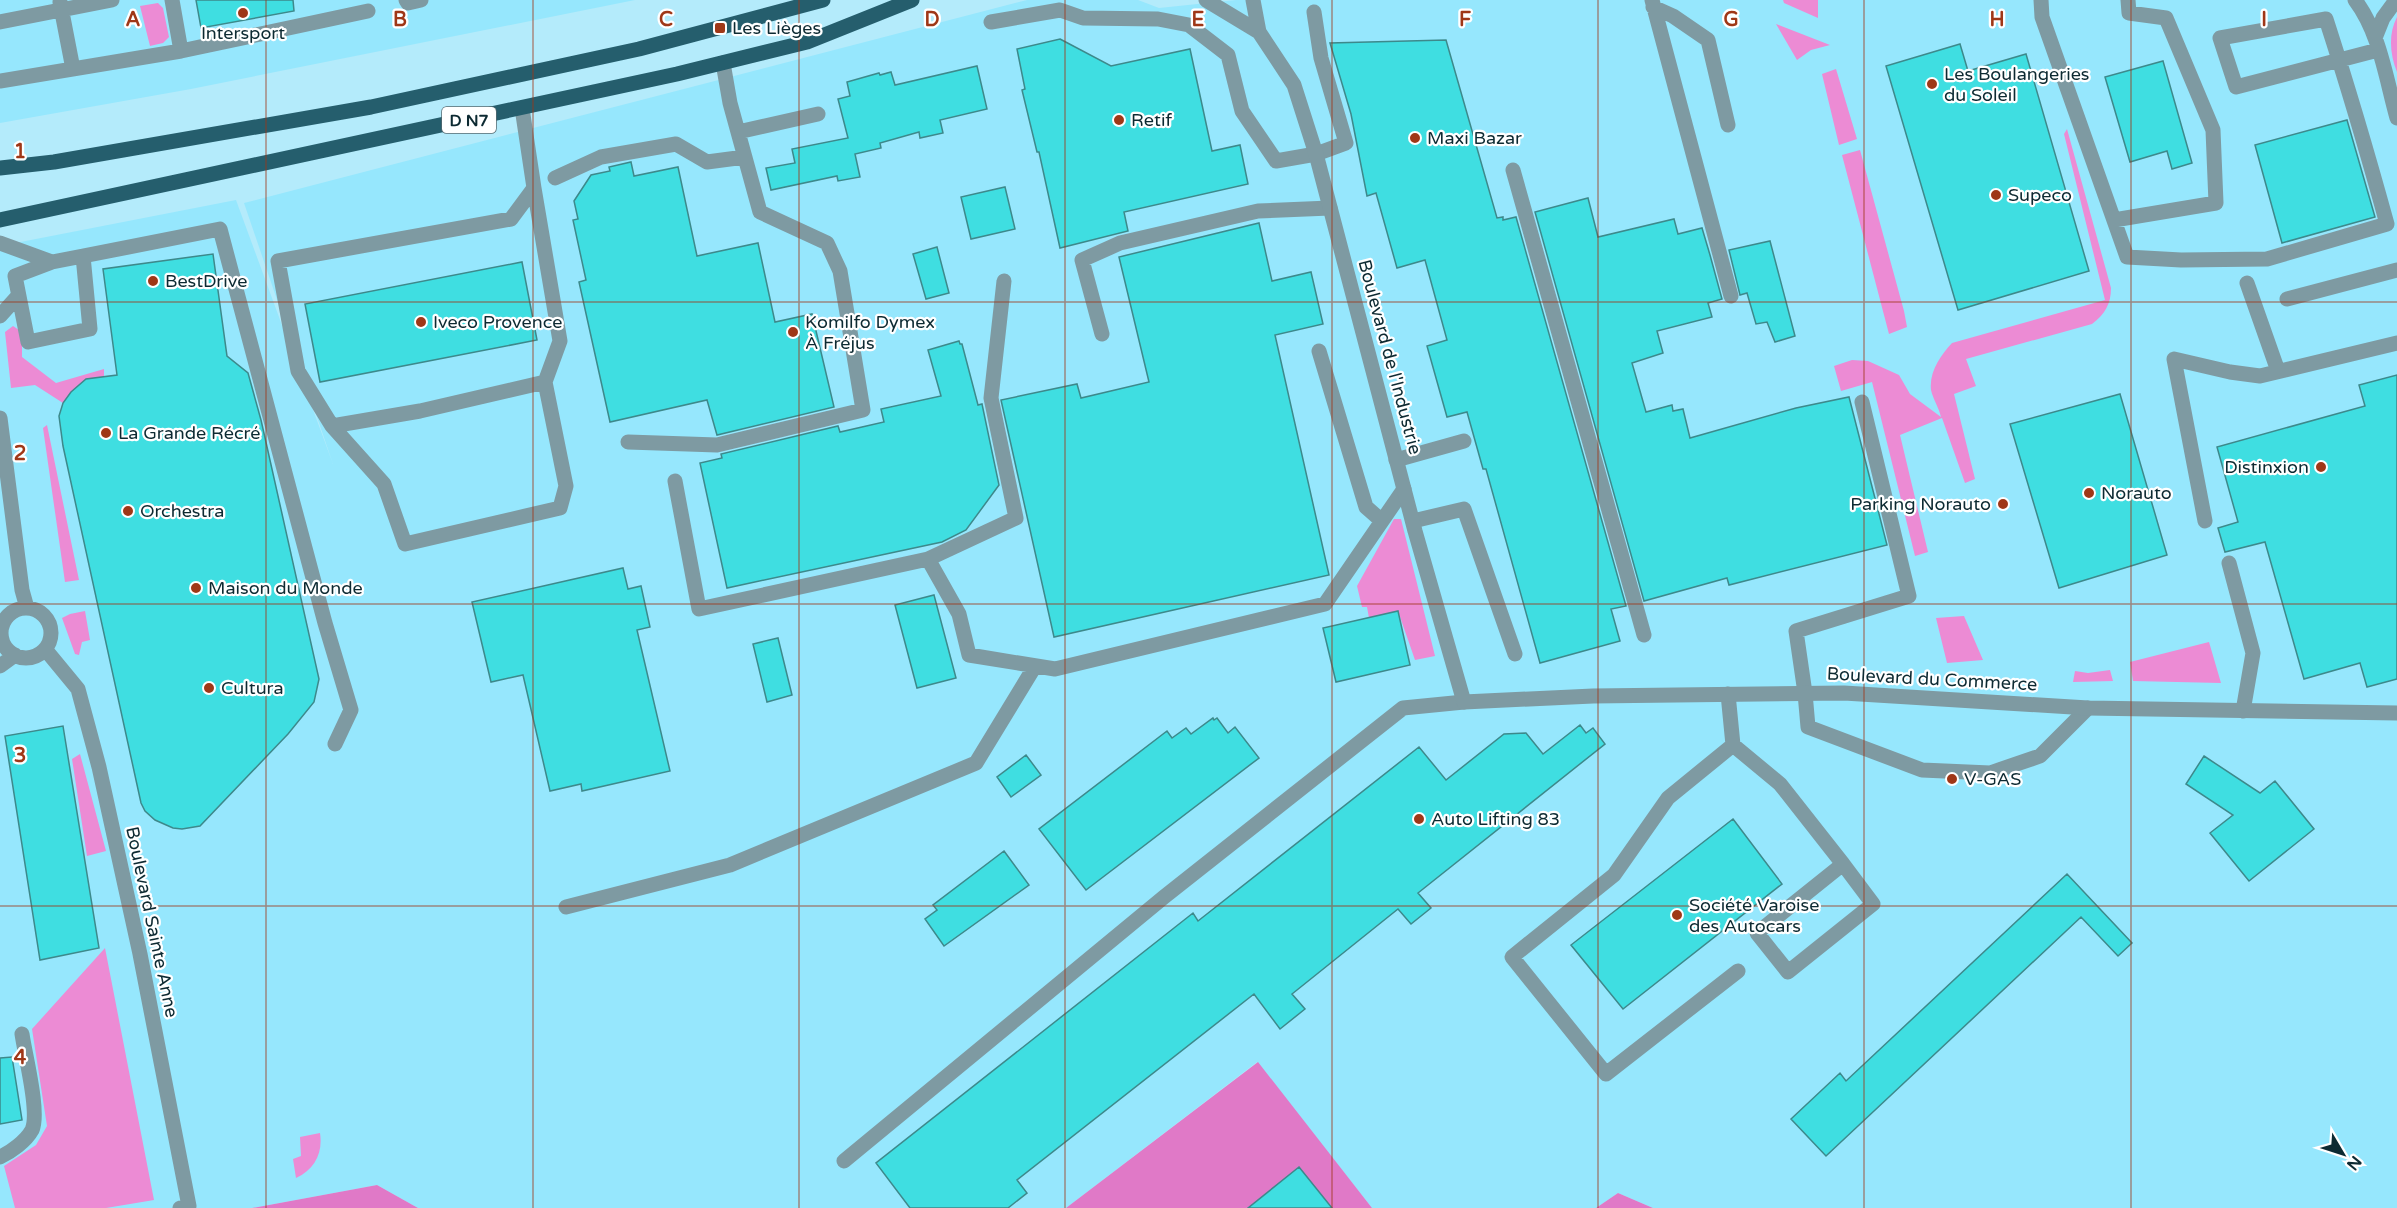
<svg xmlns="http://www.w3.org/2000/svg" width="2397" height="1208" font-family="'Varela Round',sans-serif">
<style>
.built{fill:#96e7fd}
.green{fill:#ec8bd4}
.forest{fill:#e079c7}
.building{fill:#3fdee1;stroke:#3d898b;stroke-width:1.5}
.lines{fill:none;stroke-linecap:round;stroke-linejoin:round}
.lane{stroke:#7e9aa2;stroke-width:15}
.street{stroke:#7e9aa2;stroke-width:15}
.primary{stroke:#255e6d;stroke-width:15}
.grid{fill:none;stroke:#9f3717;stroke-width:1.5;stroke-opacity:0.55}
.poi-dot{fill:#9f3717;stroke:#fff;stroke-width:2}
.labels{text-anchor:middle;stroke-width:4.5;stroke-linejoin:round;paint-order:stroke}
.shield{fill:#fff;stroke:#566a70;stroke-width:1.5}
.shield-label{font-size:16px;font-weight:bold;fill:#0d2a32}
.poi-label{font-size:18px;fill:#0d2a32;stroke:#fff;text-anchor:start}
.street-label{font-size:18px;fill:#0d2a32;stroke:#fff}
.grid-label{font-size:20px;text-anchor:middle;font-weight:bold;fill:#9f3717;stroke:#fff;stroke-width:4.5;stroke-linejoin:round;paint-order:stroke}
</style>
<rect width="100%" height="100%" fill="#b4ebfb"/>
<path class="built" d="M0,0H635L191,89L0,123Z
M1027,0H1138L1159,8L1236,0H2397V1208H1653L1618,1193L1596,1208H1372L1257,1062L1066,1208H418L377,1185L252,1208H0V246L236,200L333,464L244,203Z"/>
<path class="green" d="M1783,0H1818V18L1784,3Z
M158,3L163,8L169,37L163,43L150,46L140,6Z
M2397,17V72C2390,55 2388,34 2397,17Z
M1776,24L1830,45L1811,50L1797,60Z
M1836,69L1857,139L1839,145L1822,74Z
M2067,129L2111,288C2111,304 2105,314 2092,324L1966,359L1976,386L1954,394L1975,479L1965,483L1942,418L1900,435L1928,552L1915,556L1872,382L1841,391L1834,366L1852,360L1868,361L1899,375L1910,394L1941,417C1939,408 1933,399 1931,390C1929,371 1941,355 1952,343L2105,300L2064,134Z
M1860,150L1904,311L1907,327L1889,334L1842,155Z
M13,326L22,332V357L56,383L104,369V377C82,380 76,385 63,403L35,385L11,388L5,332Z
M47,425L79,580L65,582L43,428Z
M1394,519H1401L1435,656L1415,660L1398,611L1369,618L1367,607H1362L1357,586Z
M85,611L90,640L82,642L79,655L75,654L62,618L70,614Z
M1964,616L1983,660L1947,663L1936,618Z
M2209,642L2221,683L2133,681L2130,662Z
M2110,670L2113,681L2073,682L2075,671L2088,673Z
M80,754L106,851L87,856L72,759Z
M105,948L154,1200L106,1208H15L4,1166L36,1145L47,1126L32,1029Z
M320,1133C323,1153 315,1169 296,1178L293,1159L301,1156L300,1137Z"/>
<path class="forest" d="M1258,1062L1372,1208H1066Z
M377,1185L418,1208H252Z
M1618,1193L1653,1208H1596Z"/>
<path class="building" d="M196,0H293L294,11L201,28Z
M1060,39L1111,66L1190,49L1212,151L1240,145L1248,184L1124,212L1128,231L1060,248L1039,152H1037L1022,90L1025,89L1017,49Z
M1446,40L1497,218L1503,217V220L1516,217L1626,606L1611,609L1620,641L1540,663L1486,469H1483L1467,412L1447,417L1427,346L1447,340L1425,260L1397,268L1376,193L1367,196L1351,114L1330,43Z
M1960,44L1968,71L2026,54L2089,271L1958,310L1886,66Z
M2163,61L2192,163L2172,169L2167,151L2130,162L2105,77Z
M977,66L987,109L940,120L943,133L920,138L919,132L880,143L881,148L855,154L860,177L838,181L837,176L771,190L766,168L795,163L792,149L848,138L838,99L850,96L847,82L879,73L880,75L891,72L895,85Z
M2347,120L2375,217L2282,243L2255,145Z
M631,162L634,176L678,167L697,256L758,243L775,322L812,314L834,407L717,435L707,400L610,422L579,282L586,280L573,220L578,219L574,201L591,175L610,171L609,167Z
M1005,187L1015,229L971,239L961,197Z
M1588,198L1598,237L1674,219L1678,234L1702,228L1710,255L1722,299L1708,303L1712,317L1657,331L1663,353L1632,363L1646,412L1672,405L1673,411L1683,409L1690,438L1796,408L1849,397L1887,545L1729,585L1727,578L1644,601L1535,212Z
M1259,223L1272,281L1311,272L1323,324L1275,335L1329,575L1054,637L1001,400L1077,384L1081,398L1149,382L1119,257Z
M1770,241L1795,336L1775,342L1767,322L1756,324L1747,293L1740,295L1729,250Z
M937,247L949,293L926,299L913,254Z
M213,254L227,356L248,373L261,420L319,679L314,702L288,734L200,826L182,829L173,828L155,820L145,811L141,803L63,446L59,416L63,403L71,392L86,379L117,375L103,269Z
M522,262L537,340L320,382L305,304Z
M959,341L960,344H962L978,405L982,404L999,485L966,530L942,542L727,588L700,463L722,458L721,454L838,426L840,432L884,422L881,409L941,396L928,350Z
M2397,375V679L2367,687L2360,663L2304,679L2265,542L2225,552L2218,528L2238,522L2217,447L2365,406L2359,385Z
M2120,394L2167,555L2059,588L2010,424Z
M623,568L628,589L641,586L650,627L637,630L670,771L582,791L581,784L550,791L523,675L491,682L472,602Z
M934,595L956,678L917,688L895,605Z
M1398,611L1410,665L1336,682L1323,628Z
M778,638L792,695L767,702L753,644Z
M1213,718L1214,720L1217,718L1228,733L1235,727L1259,758L1086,890L1039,829L1167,731L1172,738L1186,728L1191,734Z
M1580,725L1586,733L1593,728L1605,744L1418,893L1431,908L1411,924L1398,909L1292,994L1305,1009L1280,1029L1254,994L1017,1180L1027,1193L1008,1208H910L876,1163L1193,913L1198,921L1419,747L1446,780L1504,734L1526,733L1543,754Z
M63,726L99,948L40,960L5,736Z
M1026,755L1041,775L1011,797L997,777Z
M2204,756L2260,793L2275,781L2314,829L2249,881L2210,833L2233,815L2186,784Z
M1733,819L1782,884L1623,1009L1571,945Z
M1004,851L1029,885L944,946L925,919L937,910L933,905Z
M2067,874L2132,943L2118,956L2081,917L1826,1156L1791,1119L1840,1073L1846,1081Z
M12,1057L22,1120L0,1124V1058Z
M1299,1167L1332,1208H1248Z"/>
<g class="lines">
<path class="lane" d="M406,0L408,3L421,0
M1652,0L1731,296
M2041,0L2042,17L2127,257L2181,260L2267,259L2387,224C2368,155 2348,87 2326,19L2220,38L2236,87L2378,50
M2355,0C2380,33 2386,79 2397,118
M60,2L73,69
M1653,7L1673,16L1708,40L1728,125
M0,22L112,0
M991,22L1060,10L1083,18L1158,19L1189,25L1228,55L1242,111L1276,161L1316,154L1346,143L1321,58L1314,12
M2375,38L2383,18L2396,0
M181,51L368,11
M0,81L181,51L172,0
M522,108L534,188L511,219L278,261L298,371L332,426L420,411L545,382L560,341L534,188
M738,132L818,114
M1513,170L1644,635
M555,178L601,157L676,144L707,162L745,157
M2114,220L2216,203L2213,130L2166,18L2129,13L2128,0
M0,243L52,262
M83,256L220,229L325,623L351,710L335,744
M83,256L90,329L28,342L15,276L52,262Z
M2247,283L2278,371
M2287,299L2397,270
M0,316L18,296
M1102,334L1082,260L1120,243L1258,211L1330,208
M1319,351L1366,507L1382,521
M1862,402L1909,596L1796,631L1805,693L1808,727L1922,770L1990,773L2040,756L2088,708
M0,418L22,590L27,608
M332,426L384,484L405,544L560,508L566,486L545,382
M628,442L717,445L863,410L840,271L827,243L760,212L730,103L723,63
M1396,460L1464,441
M675,481L699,609L928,559L959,614L969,655L1055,669L1325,604L1404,489
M1413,521L1464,509L1515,654
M2205,521L2174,359L2230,372L2260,376L2397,343
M928,559L1016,518L991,398L1004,281
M2229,563L2253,653L2243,711
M1 633a25 25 0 1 1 50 0a25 25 0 1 1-50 0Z
M45,649L78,689L99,767L140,954L189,1206L180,1208
M0,666L15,655
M1728,694L1733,745L1780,784L1843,864L1757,933L1788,972L1873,904L1843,864
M1733,745L1668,798L1614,875L1512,957L1606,1074L1738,971
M566,907L730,865L976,763L1035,666
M0,1157C11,1152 26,1141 32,1130C40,1113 25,1055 22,1034
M844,1161L1164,897L1403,708L1464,702"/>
<path class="street" d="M1206,0L1259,32
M1253,0L1259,32L1294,85L1316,154L1415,531L1464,702L1593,696L1844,693L2088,708L2397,713"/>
<path class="primary" d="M0,168L54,162L371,107L639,49L823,0
M0,220L677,74L807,42L912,0"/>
</g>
<path class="grid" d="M266,0V1208M533,0V1208M799,0V1208M1065,0V1208M1332,0V1208M1598,0V1208M1864,0V1208M2131,0V1208M0,302H2397M0,604H2397M0,906H2397"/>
<g class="poi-dot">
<circle cx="243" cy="13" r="6"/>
<rect x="714" y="22" width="12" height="12" rx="3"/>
<circle cx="1932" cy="84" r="6"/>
<circle cx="1119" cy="120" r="6"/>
<circle cx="1415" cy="138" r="6"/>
<circle cx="1996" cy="195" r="6"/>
<circle cx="153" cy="281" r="6"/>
<circle cx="421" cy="322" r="6"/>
<circle cx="793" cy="332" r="6"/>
<circle cx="106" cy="433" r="6"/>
<circle cx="2321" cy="467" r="6"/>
<circle cx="2089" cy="493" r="6"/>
<circle cx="2003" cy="504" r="6"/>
<circle cx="128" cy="511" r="6"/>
<circle cx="196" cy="588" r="6"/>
<circle cx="209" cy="688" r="6"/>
<circle cx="1952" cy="779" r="6"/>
<circle cx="1419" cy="819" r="6"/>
<circle cx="1677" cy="915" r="6"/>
</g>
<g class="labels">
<rect class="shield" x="442" y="107" width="54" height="26" rx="4.5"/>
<g class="shield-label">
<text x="469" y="126">D N7</text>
</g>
<g class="poi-label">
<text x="732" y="34">Les Lièges</text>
<text x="243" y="39" text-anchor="middle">Intersport</text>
<text x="1944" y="80">Les Boulangeries<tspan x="1944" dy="21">du Soleil</tspan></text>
<text x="1131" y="126">Retif</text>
<text x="1427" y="144">Maxi Bazar</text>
<text x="2008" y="201">Supeco</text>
<text x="165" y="287">BestDrive</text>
<text x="433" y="328">Iveco Provence</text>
<text x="805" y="328">Komilfo Dymex<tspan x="805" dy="21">À Fréjus</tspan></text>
<text x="118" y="439">La Grande Récré</text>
<text x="2309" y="473" text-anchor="end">Distinxion</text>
<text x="2101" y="499">Norauto</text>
<text x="1991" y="510" text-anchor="end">Parking Norauto</text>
<text x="140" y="517">Orchestra</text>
<text x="208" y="594">Maison du Monde</text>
<text x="221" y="694">Cultura</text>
<text x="1964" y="785">V-GAS</text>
<text x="1431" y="825">Auto Lifting 83</text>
<text x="1689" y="911">Société Varoise<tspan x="1689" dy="21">des Autocars</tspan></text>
</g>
<g class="street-label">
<text transform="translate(1390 357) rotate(75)" y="6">Boulevard de l'Industrie</text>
<text transform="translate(1932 679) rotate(3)" y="6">Boulevard du Commerce</text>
<text transform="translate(152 922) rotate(78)" y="6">Boulevard Sainte Anne</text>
</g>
</g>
<g class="grid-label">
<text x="133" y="26">A</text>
<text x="400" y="26">B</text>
<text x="666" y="26">C</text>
<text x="932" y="26">D</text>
<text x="1198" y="26">E</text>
<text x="1465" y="26">F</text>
<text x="1731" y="26">G</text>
<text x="1997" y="26">H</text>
<text x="2264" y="26">I</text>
<text x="20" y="158">1</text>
<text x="20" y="460">2</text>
<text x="20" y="762">3</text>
<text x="20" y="1064">4</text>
</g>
<g transform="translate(2343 1154) rotate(129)" stroke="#ffffff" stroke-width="4.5" paint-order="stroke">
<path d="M0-4.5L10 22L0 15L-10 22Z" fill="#0d2a32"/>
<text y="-9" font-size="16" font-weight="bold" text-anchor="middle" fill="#0d2a32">N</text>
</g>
</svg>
